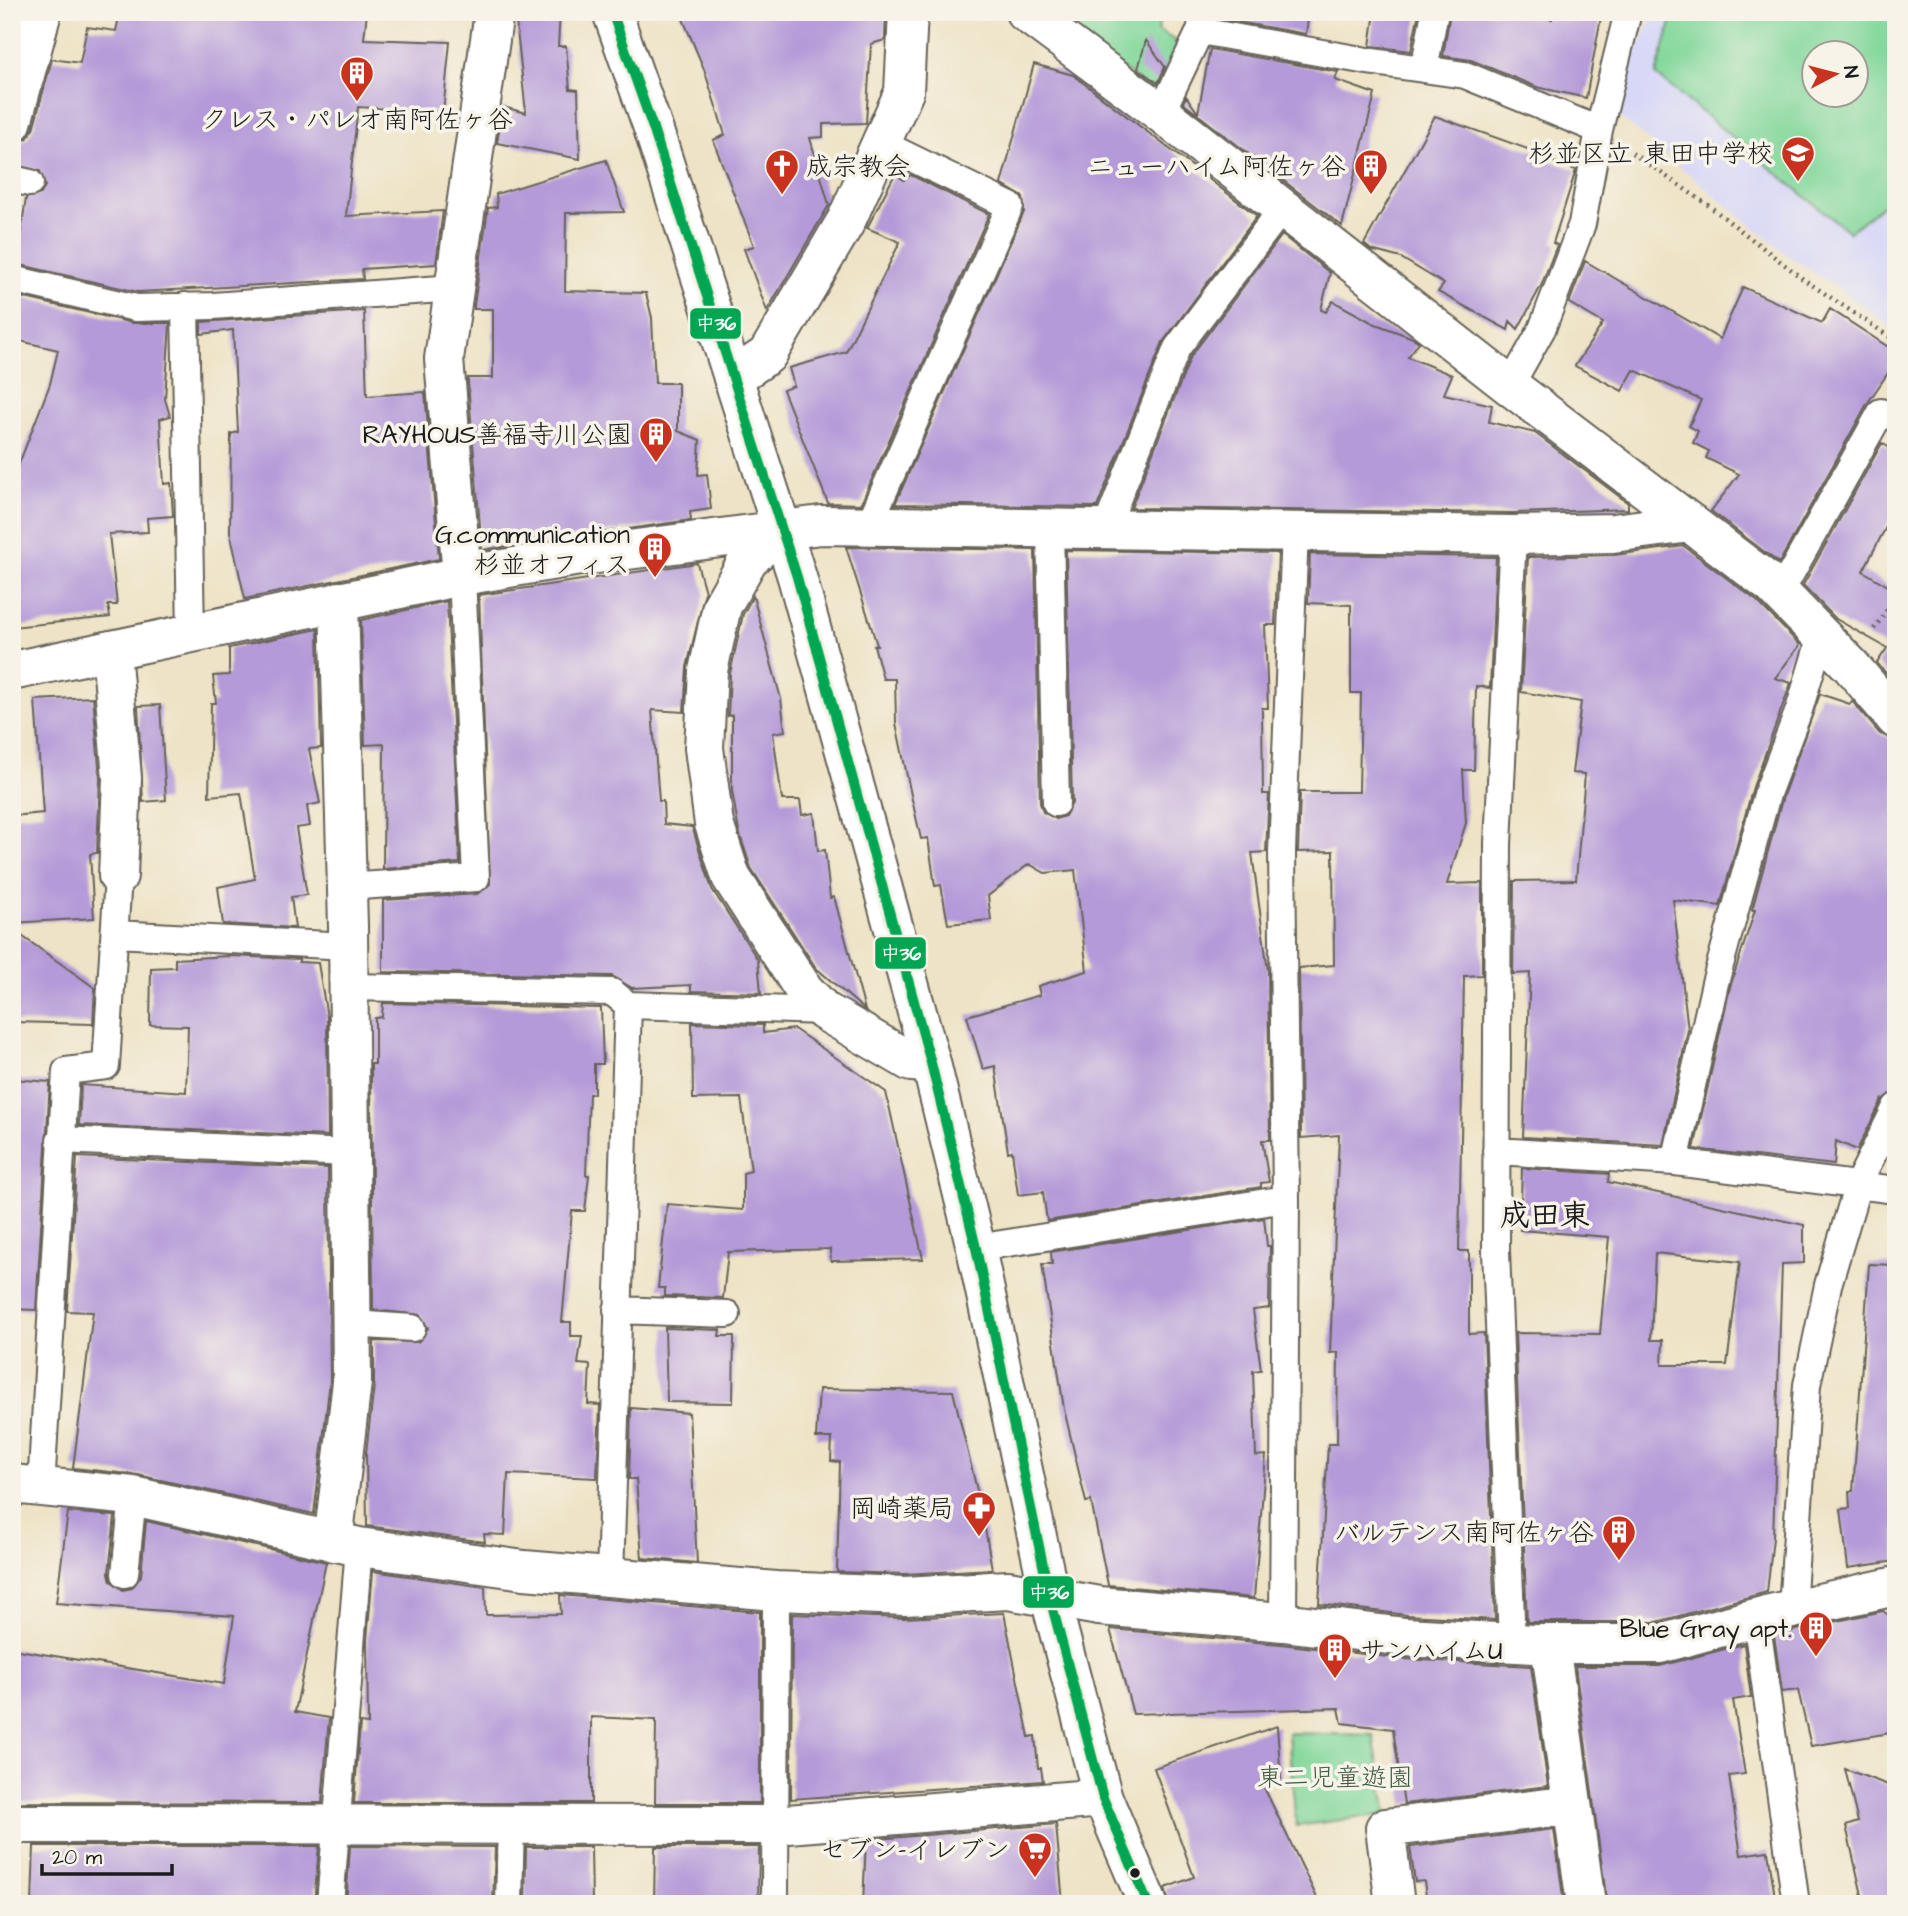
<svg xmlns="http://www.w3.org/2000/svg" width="1908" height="1916" font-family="'Architects Daughter','Klee One',sans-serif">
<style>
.built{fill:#d7d7f8;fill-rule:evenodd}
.green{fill:#81d79a;stroke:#4e7a5b;stroke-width:2;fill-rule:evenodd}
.building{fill:#b49ad8;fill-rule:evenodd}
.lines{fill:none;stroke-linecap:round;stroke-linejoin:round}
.service-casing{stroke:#666258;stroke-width:30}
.pedestrian-casing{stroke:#666258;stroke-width:42}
.minor-casing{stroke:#666258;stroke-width:42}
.primary-casing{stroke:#666258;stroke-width:42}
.path{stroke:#666258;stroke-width:4.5;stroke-dasharray:2 5;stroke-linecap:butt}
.service{stroke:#fff;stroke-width:26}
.pedestrian{stroke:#fff;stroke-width:38}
.minor{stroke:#fff;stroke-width:38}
.primary{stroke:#fff;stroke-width:38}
.bus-1-casing{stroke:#f7f3e8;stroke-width:16}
.bus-1{stroke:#00a651;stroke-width:10}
.bus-dot{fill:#1c1c1c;stroke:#f7f3e8;stroke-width:2.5}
.labels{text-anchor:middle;stroke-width:7;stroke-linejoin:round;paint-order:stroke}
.poi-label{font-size:26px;fill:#1c1c1c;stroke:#f7f3e8;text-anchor:end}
.park-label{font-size:26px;fill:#3f5d48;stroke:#f7f3e8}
.quarter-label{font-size:30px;font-weight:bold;fill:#1c1c1c;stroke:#f7f3e8}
.line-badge{stroke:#f7f3e8;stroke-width:2.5}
.badge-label{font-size:19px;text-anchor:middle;font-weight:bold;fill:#fff}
</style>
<rect width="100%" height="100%" fill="#f7f3e8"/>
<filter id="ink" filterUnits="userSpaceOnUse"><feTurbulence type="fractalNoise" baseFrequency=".0143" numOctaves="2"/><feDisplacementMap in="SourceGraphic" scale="14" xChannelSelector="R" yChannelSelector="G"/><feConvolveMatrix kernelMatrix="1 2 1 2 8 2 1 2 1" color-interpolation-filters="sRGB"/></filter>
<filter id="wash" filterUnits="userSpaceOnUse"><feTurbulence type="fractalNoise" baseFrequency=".00686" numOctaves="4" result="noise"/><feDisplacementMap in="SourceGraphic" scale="28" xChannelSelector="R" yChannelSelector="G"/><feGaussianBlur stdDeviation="1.57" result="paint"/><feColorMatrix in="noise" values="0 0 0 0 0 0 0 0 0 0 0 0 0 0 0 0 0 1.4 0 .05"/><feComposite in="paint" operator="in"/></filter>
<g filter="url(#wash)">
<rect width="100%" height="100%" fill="#eee3c6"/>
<path class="built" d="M1654,12H1896V331L1846,293L1790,257L1610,109ZM1814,52H1856V94H1814Z"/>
<path class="green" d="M1049,12H1161L1158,30L1180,44L1154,93Z
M1674,12H1896V212L1886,202L1849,232L1656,75ZM1814,52H1856V94H1814Z
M1288,1733L1373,1735L1387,1814L1296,1826Z"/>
<g id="blocks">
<path class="building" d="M120,12H367L364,39L450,42L443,112L358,107L346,216L443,211L436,264L362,269L363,279L138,292L16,264L26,198L41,194L45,186L40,171L12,164V144L27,139L33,129L52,59L80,63L87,27L116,31Z
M515,12H560L558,46H566L570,89L578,90L580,159L497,143L503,107L526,113Z
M680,12H886L885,40L871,44L866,123L823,124V137L810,138L829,205L767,311L744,249L754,246L713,140L725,135L704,69Z
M1222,12H1309L1306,34L1221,19Z
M1375,12H1419L1411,51L1370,46Z
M1450,12H1506L1552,19L1553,12H1602L1586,98L1537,87L1471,60L1443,56Z
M1146,40L1165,67L1158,83L1138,69Z
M1210,49L1338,72L1335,80L1375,94L1342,226L1183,103L1186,96L1198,113Z
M1034,64L1073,75L1257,216L1163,342L1097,507L895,504L1024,212L1023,197L1001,184Z
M1435,116L1536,152L1534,155L1576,170L1553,243L1557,245L1541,286L1518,329L1510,321L1508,330L1438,292L1444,284L1401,258L1371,250L1364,244Z
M606,160L624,212L566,213L565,291L646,293L652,318L655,383H678V431L700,440L698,475L707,474L711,509L690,512L691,520L482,550L468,383V378H493V309H474V305L488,208L497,207L496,194Z
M895,174L904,180L911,175L989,214L861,504L828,503L783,390L794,386L789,368L846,352L900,242L867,228Z
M1282,235L1330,273L1321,310L1326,312L1333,301L1373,323L1413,338L1419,342L1408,357L1452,375L1444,394L1492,405L1489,422L1535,433L1628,503V509L1513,513L1131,508L1191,356Z
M1585,261L1720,339L1743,287L1822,323L1830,309L1896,352V361L1867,404L1779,563L1711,511L1739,474L1706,458L1709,451L1693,443L1698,431L1689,426L1701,400L1634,370L1622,391L1575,366L1603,323L1569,303Z
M12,295L133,323H170L165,399L170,416L160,419L164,484L171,483L173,516L147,518L148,532L109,534L117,605H108L110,617L12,627V482L50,384L58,350L12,339Z
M364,311L367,396L425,392L439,559L245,599L230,532L231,434L238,432L233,330L201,334V322Z
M1882,443L1896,452V508L1863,571L1896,591V685L1877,663L1887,648L1836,619L1803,585Z
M1684,546L1757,601L1800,645L1775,678L1791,683L1753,787L1720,906L1673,900L1688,1030L1663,1145L1523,1137L1530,973L1513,974L1514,881L1576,880L1585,774L1572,773L1581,702L1521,692L1528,557L1614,555Z
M846,547L1035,550L1040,803L1043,812L1056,819L1065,816L1072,803L1066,550L1278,553L1275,625H1265L1268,708H1262L1263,794H1269L1266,852L1252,853L1268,971L1270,1140H1262L1269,1182L1261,1183V1187L1047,1221L1043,1192L1018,1195L1012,1151L1008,1152L995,1066L983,1069L967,1016L1040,995L1038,986L1087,971L1075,870L1045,873L1029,864L988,896L991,920L948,924L941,885L935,886L928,838L921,839L911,795L896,723L895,679H883L874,645H877Z
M1310,554L1496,557L1490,688L1476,686L1474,770H1463L1466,823L1447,884L1482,883V975L1464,976L1459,1251H1469V1334L1484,1333L1495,1620L1407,1615L1319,1604L1328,1444H1337L1338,1352L1330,1353L1339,1135L1301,1138L1299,968L1334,965L1333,851L1298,852L1300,792H1359L1361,693H1351V605L1308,603Z
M697,563L705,592L687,667L684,712L652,710L659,801H663L664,824L692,827L712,889L758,960L761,993L691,991V985L632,988L612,976L383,972V900L477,894L490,884L479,595Z
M753,596L781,699L785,731L773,733L782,800H800L802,815L814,813L818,851L825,850L830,898L834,897L865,1010L816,968L751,868L739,832L732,791V715L728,716L730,674L743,614Z
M447,601L460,863L383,869L384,744L365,745L361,620Z
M318,629L321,748L309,749L320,803L307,806L310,826L296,828L307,895L291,897L295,928L223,924L218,887L255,879L241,793L209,796L211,703H216L213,676L229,675V648Z
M1820,694L1850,704L1852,701L1880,734L1896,740V1091L1882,1100L1857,1150L1836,1141L1834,1165L1694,1149L1730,987L1755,910H1752L1783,796Z
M93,697L100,778L97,853L90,854L94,918L12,923V816L43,813L35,700Z
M160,705L166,800L143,802L138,706Z
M12,929L95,988L93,1024L12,1022Z
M229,956L299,959V962L318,963L327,1017L328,1136L79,1125L81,1085L186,1092L188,1026L150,1025L151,968L175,967V959Z
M383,1003L601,1008L603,1064H594V1094H589L586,1175H589L585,1211H572L562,1322H571V1336H582L578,1364L590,1365L588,1404L600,1405L597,1478L508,1474L505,1535L484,1534L485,1542L367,1526L366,1453L374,1385V1341L418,1342L428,1328L420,1315L373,1310L371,1071V1064H375V1018L382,1017Z
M692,1023L763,1025V1033L794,1029L886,1092L923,1259L831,1261L830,1249L728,1252L723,1298L665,1296V1288H658L667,1204L743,1210V1173L751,1171L741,1098L693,1099Z
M12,1079L50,1082L36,1310L12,1309Z
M77,1157L328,1168L330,1381L314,1514L138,1475L73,1468L93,1312L67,1311Z
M1522,1168L1609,1174L1608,1182L1804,1225V1263L1782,1264L1773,1538L1767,1592L1657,1622H1527L1515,1333L1600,1334L1609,1237L1520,1230ZM1655,1253L1740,1262L1727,1365H1662L1663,1340H1651Z
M1264,1218L1267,1246H1270L1269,1308L1253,1310L1261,1370L1253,1371L1256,1456L1266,1455L1254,1598L1108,1585L1091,1501L1086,1502L1064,1409L1042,1264H1052L1051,1252Z
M1869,1264L1896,1265V1561L1848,1568L1841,1509L1850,1508L1849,1491H1853Z
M665,1328L720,1330L719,1336H734L733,1403L667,1402Z
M819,1389L953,1391L982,1511L992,1569L905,1574L837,1572L840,1462L831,1461L832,1438H816Z
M631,1408L689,1413L697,1563L642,1558L636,1479H629Z
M68,1512L115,1516L109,1573L111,1581L123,1590L132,1588L141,1576L146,1521L326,1562L295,1712L329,1718L322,1803L12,1802V1649L224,1684L234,1616L56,1603Z
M373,1571L485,1587L486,1615L561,1614L560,1595L760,1612V1803H655L656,1720L591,1717V1803H354L360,1723L368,1724L367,1640Z
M1883,1611L1896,1621V1732L1811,1746L1798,1690L1782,1692L1774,1635Z
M1004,1613L1029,1737L1035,1736L1038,1768H1041L1043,1781L791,1799L792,1614L904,1618Z
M1110,1629L1281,1644L1404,1659L1531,1666L1548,1786L1404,1804L1393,1729L1342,1723L1339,1708L1133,1714Z
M1744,1644L1751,1697L1733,1700L1745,1774L1729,1776L1741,1855L1768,1851L1776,1904H1607L1575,1666H1660Z
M1277,1726L1281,1779L1261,1781L1320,1904H1169L1165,1888L1194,1877L1154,1768Z
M1845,1769L1896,1788V1904H1864L1846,1826L1858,1822Z
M1056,1824L1063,1904H863L866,1840Z
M1554,1829L1564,1904H1427L1424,1881L1415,1882L1410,1847Z
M34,1846H319L314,1904H32Z
M350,1846L495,1847L493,1904H346Z
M526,1847H591L592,1904H525Z
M655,1847H759L758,1904H654Z"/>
</g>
</g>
<g filter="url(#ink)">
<use href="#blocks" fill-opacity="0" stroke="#666258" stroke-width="2"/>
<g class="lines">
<g class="service-casing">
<path id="service" d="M1200,31L1367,61L1465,75L1599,130
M1424,69L1435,12
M1161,113L1200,31L1204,12
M12,179L30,183
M12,279L136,308L213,306L454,288
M185,306L191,633
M1510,386L1542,329L1582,224L1599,130L1628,12
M869,525L1010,206L881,143
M1050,528L1056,803
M1106,528L1177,348L1282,209
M1780,593L1881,412
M346,887L476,878L462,576
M115,934L348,946
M349,987L612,992L628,1005L610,1577
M628,1005L824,1011
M60,1140L349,1153
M1496,1151L1675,1162L1896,1190
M1675,1162L1715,983L1768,791L1799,710L1821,637
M976,1248L1286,1199
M617,1310L727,1314
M352,1324L412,1328
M41,1488L66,1071L106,1066L118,876
M125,1574L133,1496
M1792,1609L1807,1385L1828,1285L1858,1184L1896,1107
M1756,1618L1796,1904
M1283,1622L1286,1199L1282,852L1295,531
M1512,1642L1496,1251L1498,844L1513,535
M330,1904L359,1547
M509,1904L511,1823
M775,1904L776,1591"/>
</g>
<g class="pedestrian-casing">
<path id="pedestrian" d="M111,650L122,778L118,876"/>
</g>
<g class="minor-casing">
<path id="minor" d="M1025,12L1161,113L1510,386L1772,585L1850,665L1896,719
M12,123L42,12
M733,378L767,355L846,221L904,92L908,12
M782,529L748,560L722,606L708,671L704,748L714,824L731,877L804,990L824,1011L911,1062L931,1063
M462,576L444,359L494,12
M12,671L462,576L574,557L821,525L1513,535L1613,533L1691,523
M12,1484L133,1496L359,1547L524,1570L776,1591L905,1596L1008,1590L1099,1606L1283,1622L1405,1637L1535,1644H1660L1770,1614L1896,1586
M333,1542L352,1382L348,926L339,601
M1550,1644L1586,1904
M12,1824L776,1825L1103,1798
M1395,1904L1385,1828L1572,1805"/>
</g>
<g class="primary-casing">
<path id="primary" d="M612,12L653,128L797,577L931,1063L976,1248L1050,1598L1103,1798L1148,1904"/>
</g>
<path class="path" d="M1632,153L1708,205L1803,279L1896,341
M1874,629L1896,597"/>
<use href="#service" class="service"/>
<use href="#pedestrian" class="pedestrian"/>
<use href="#minor" class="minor"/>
<use href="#primary" class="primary"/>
<g class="bus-1-casing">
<path id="bus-1" d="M612,12L653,128L797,577L931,1063L976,1248L1050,1598L1103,1798L1148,1904"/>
</g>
<use href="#bus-1" class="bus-1"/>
</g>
</g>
<defs>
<g id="building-pin" transform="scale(1.75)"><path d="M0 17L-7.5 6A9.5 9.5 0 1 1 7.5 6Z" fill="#c8321e" stroke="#f7f3e8"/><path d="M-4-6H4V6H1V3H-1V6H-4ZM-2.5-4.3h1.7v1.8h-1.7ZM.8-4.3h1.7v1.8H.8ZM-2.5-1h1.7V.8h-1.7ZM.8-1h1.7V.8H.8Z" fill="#fff"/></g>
<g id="school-pin" transform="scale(1.75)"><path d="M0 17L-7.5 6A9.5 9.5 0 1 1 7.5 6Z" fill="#c8321e" stroke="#f7f3e8"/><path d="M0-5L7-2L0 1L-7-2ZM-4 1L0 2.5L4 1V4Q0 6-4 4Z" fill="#fff"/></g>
<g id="church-pin" transform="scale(1.75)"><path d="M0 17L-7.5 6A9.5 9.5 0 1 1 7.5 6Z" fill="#c8321e" stroke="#f7f3e8"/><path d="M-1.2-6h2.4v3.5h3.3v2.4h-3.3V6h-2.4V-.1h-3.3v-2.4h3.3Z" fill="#fff"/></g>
<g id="pharmacy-pin" transform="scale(1.75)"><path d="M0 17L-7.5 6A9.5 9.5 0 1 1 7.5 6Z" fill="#c8321e" stroke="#f7f3e8"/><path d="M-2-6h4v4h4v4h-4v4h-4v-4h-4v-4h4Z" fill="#fff"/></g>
<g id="supermarket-pin" transform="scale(1.75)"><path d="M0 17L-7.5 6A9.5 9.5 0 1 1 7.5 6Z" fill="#c8321e" stroke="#f7f3e8"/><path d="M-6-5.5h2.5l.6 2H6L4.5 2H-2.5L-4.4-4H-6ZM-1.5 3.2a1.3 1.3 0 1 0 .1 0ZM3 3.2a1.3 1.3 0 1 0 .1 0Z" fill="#fff"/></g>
</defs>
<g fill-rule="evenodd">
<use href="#building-pin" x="357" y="73"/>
<use href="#school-pin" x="1798" y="153"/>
<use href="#church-pin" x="782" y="166"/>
<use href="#building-pin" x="1371" y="166"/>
<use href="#building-pin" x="656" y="434"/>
<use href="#building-pin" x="655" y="549"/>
<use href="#pharmacy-pin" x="979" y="1508"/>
<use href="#building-pin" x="1619" y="1532"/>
<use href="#building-pin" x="1816" y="1628"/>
<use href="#building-pin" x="1335" y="1650"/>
<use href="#supermarket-pin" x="1035" y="1849"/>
</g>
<circle class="bus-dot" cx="1135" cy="1873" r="6"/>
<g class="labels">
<g class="poi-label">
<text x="357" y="128" text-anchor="middle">クレス・パレオ南阿佐ヶ谷</text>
<text x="1773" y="162">杉並区立 東田中学校</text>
<text x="806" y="175" text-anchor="start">成宗教会</text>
<text x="1346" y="175">ニューハイム阿佐ヶ谷</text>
<text x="632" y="443">RAYHOUS善福寺川公園</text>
<text x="630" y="543">G.communication<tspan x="630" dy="30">杉並オフィス</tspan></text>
<text x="954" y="1517">岡崎薬局</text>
<text x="1594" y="1541">バルテンス南阿佐ヶ谷</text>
<text x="1792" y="1637">Blue Gray apt.</text>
<text x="1360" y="1659" text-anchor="start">サンハイムU</text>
<text x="1010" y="1858">セブン-イレブン</text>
</g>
<g class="park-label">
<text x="1335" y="1786">東二児童遊園</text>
</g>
<g class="quarter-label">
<text x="1545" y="1225">成田東</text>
</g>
</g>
<g class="line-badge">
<rect x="689" y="307" width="53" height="33" rx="7" fill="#00a651"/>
<rect x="874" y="936" width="53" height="34" rx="7" fill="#00a651"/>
<rect x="1022" y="1575" width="53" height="34" rx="7" fill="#00a651"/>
</g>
<g class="badge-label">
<text x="716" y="330">中36</text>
<text x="901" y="960">中36</text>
<text x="1049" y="1599">中36</text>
</g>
<rect width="1908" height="1916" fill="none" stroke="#f7f3e8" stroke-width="42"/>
<g transform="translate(1835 74) rotate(83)"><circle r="33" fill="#f7f3e8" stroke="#9f9d96" stroke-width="2"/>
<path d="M0-5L12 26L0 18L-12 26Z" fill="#c8321e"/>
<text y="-10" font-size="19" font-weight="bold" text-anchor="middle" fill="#1c1c1c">N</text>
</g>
<path d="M42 1864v10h130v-10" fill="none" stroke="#1c1c1c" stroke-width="3.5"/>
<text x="52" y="1864" font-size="21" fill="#1c1c1c" stroke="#f7f3e8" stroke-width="5" paint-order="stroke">20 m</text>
</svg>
